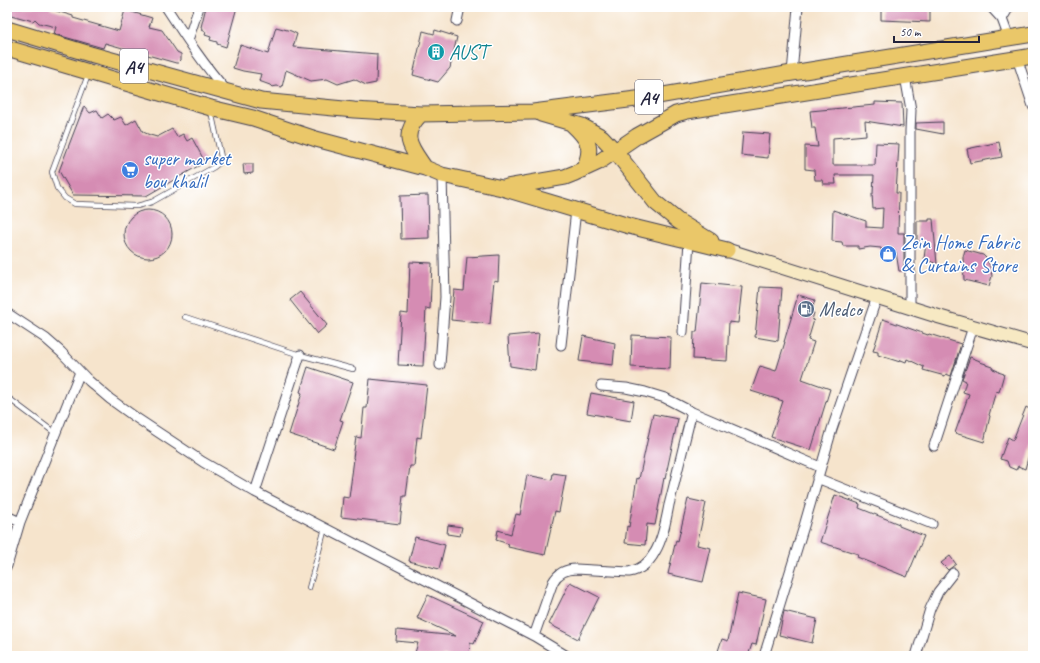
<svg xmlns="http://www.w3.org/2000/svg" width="1040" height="663" font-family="Caveat,sans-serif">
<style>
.building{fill:#d58cb3}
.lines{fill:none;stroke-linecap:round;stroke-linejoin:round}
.service-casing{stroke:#423f51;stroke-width:6}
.minor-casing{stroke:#423f51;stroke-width:11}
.secondary-casing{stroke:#423f51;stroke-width:15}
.trunk-casing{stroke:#423f51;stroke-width:17}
.service{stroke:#fff;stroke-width:4.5}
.minor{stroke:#fff;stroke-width:9}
.secondary{stroke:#f7e9c3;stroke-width:13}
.trunk{stroke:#eac769;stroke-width:15}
.labels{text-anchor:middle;stroke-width:3;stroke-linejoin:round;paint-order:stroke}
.shield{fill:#fff;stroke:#646476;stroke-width:1}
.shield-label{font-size:19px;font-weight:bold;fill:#22223b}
.culture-label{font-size:20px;fill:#0d838f;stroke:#fff;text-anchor:start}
.shop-label{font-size:20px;fill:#366cbe;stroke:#fff;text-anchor:start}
.service-label{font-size:20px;fill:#4e5e75;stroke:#fff;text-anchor:start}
</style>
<rect width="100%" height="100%" fill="#fff"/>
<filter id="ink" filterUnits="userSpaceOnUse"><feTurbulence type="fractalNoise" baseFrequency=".025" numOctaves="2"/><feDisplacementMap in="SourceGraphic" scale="8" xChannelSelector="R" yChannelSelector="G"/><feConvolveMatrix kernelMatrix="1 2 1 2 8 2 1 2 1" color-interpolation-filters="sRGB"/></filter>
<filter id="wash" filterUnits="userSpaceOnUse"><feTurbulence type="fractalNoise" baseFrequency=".012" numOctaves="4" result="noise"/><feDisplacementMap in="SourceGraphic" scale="16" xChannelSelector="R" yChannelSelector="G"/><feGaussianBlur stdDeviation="0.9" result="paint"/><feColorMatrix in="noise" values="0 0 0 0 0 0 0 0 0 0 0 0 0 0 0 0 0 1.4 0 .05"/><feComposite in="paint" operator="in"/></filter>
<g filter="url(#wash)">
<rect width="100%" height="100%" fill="#f6e4cc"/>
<g id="blocks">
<path class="building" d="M7,7H51L50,9L73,16V18L119,31L125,10L152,18L149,27L162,30L177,52L181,54V60L178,63H176L105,43L103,48L54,34L56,27L39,23L35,19L33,21L7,14Z
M206,7H237L226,47L217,44V42L210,40L211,37L205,35L206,32L202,30L203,28L201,27Z
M881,7H930V22L881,20Z
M276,27L291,31L297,34L293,47L377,54L376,83L366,85L354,79L338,84L327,79L311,81L286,70L282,87L277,86L272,87L270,85L259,81L261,74L243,71L233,68L240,45L268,54Z
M435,30L457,37L450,68L438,82L413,75L423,31L434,34Z
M875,102L902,103L903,127L865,121L866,135L833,138V165H875L876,143L899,144L896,193H899L898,233H904V271H899L896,252L882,253L881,248L870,247L858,249V246H843L842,242L832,241L833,210L866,221V227L882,228L883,208L873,209L872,194H873L874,175H835L836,184H823L822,180H815L814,170L805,169V146L818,147L815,128H812L810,111L875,105Z
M84,106L90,113L97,110L102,118L108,114L114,120L121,117L126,125L136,119L143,132L150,135L157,137L172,129L177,137L183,134L187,141L192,138L205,162L146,196L73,195L59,171Z
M943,122V134L916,129V123Z
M743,132L770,134L768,158L741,155Z
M999,142L1002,157L970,163L967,149Z
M243,164H253V173L244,174Z
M428,195L429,238L401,239L400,196Z
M124 234a24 24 0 1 1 48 0a24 24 0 1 1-48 0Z
M929,219H933L937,264L924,259L926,242L917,241V221H929Z
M965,250L983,255L986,258L990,266L992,276L989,286L964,280L963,257Z
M499,255L498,281L494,280L490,324L451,320L454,290L464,291L467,257Z
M410,262L432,263L430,309L426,308L423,366L398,365L401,313L408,314Z
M702,283L742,287L738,323L729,322L727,361L693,359L694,332H697Z
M760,287L782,288L778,341L755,337Z
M300,292L327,325L317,334L290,300Z
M798,295L815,300L811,312L814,313L812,320H814L808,340L814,342L802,379L830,389L811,450L771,437L783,401L751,391L760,366L776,371L785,342H784Z
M883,319L928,335L929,334L961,344L951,376L946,374L945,376L923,370L924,367L907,359L906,362L901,360L900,362L878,355V352L873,351Z
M539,333L535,370L510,366L508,336Z
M632,335L671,337L670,369L631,367Z
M583,336L615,343L613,365L579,361Z
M970,357L980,361V362L986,364V365L992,367L993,369L998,371V372L1004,374L999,392L996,391L989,415L990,416L984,442L955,433L969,394L963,392L966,381L962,379Z
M308,367L353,382L340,420L343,421L334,449L289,434L302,393L300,392Z
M370,379L427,385L421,438L417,437L414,466H410L406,496H403L400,524L341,517L343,497L349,498L354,459L353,458L356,437L361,438L364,408H367Z
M591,393L634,401L631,421L587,413Z
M1026,407L1033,411V440L1025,469L1018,466L1016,470L1009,467L1007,461L1000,459L1008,437L1013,440Z
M653,414L678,419L665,479L664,478L655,525L647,524L645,545L625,543L627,526L629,527L637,478L639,479Z
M553,473L566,475L559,512L555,511L545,555L508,547L509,544L496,540L498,530L511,534L516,514L520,515L527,475L552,480Z
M835,495L860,504L859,508L899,524V526L924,536L907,577L857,557L858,554L820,542Z
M688,499L706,503L697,545L711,548L703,582L668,574L676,540L678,541Z
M448,525L462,527L460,536L447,534Z
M415,537L445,545L439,569L409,561Z
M950,556L956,564L948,570L941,563Z
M570,582L599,597L578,639L549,624Z
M738,593L766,599L756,645L752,644L748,656H732L718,651L722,639L728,641Z
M428,595L484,621L474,644L470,642L469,656H414L418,643L396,641L397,630L456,636L417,618Z
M784,611L817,619L812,643L779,635Z"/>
</g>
</g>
<g filter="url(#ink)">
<use href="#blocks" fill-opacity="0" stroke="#423f51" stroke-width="1"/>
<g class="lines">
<g class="service-casing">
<path id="service" d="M88,75L52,172L57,188L65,198L75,204L137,206L152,202L214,167L219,163L221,157L211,111
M185,317L300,355L353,369
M7,397L55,433
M309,588L325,528"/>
</g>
<g class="minor-casing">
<path id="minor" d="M166,7C185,36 203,64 226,90
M991,7L1002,19L1009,38
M1002,19L1009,7
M457,21L460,7
M188,40L199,7
M1017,58L1033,106
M792,73L798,7
M905,76L911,110L910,131V308
M7,313L45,338L61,352L89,381L110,399L135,417L203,462L255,492L534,636L567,656
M683,332L689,241
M561,345L576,210
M440,365L445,297L442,175
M601,386L626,388L645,392L665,398L692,412L820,467
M934,446L973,327
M817,478L932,524
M255,492L300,355
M7,516L20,522
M7,566L20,522L80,372
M534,636L553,582C558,573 565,569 576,569L629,572C640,570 649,563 655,552C663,539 666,520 669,505C677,474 684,443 692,412
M764,656L804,526L832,429L877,297
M916,656L930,609L938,592L953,573"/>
</g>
<g class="secondary-casing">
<path id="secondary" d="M727,250L940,317L1033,344"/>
</g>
<g class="trunk-casing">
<path id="trunk" d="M7,29L90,54L261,101L354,110L421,114L533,112L652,97L792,73L1033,34
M7,48L211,108L253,118L316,139L425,168L442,175L502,188L629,226L727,250
M421,114C399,136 411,147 425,168
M541,114L582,126L602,137L615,151L656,203L678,221L711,241
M572,124C589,140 594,148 583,170
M507,187L565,177L575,173L599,162L637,136L662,122L676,114L687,111L1033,56"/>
</g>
<use href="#service" class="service"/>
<use href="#minor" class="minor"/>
<use href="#secondary" class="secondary"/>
<use href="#trunk" class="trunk"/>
</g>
</g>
<defs>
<g id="building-disc" transform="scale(0.9)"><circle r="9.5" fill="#0f9aa8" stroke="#fff"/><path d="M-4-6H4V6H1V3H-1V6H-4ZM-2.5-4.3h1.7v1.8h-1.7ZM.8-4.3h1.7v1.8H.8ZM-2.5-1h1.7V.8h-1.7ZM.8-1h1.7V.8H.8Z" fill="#fff"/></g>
<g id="supermarket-disc" transform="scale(0.9)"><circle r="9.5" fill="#3f7fe0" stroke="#fff"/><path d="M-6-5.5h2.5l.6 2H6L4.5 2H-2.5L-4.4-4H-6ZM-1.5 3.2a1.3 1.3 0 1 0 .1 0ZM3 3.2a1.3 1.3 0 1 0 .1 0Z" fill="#fff"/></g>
<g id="shop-disc" transform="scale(0.9)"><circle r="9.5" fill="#3f7fe0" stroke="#fff"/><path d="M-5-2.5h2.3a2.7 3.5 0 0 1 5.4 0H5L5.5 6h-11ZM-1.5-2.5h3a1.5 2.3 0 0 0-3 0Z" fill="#fff"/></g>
<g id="fuel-disc" transform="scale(0.9)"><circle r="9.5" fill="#5c6f8a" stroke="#fff"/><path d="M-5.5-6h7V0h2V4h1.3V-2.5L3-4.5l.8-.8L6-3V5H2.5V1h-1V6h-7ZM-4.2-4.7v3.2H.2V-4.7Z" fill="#fff"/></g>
</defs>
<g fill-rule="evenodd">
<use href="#building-disc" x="436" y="52"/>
<use href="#supermarket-disc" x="130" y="170"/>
<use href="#shop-disc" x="888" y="254"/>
<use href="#fuel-disc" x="806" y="309"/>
</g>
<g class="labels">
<g class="shield">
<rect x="120" y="49" width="28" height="34" rx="3"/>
<rect x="635" y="80" width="28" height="34" rx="3"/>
</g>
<g class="shield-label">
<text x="134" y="73">A4</text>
<text x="649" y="104">A4</text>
</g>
<g class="culture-label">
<text x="449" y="59">AUST</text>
</g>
<g class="shop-label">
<text x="143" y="165">super market<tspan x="143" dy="23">bou khalil</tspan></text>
<text x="901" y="249">Zein Home Fabric<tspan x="901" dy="23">&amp; Curtains Store</tspan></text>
</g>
<g class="service-label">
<text x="819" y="316">Medco</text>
</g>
</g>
<rect width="1040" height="663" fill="none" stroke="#fff" stroke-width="24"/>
<path d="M894 36v6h85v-6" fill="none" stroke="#22223b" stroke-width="2"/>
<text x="900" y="36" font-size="12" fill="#22223b" stroke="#ffffff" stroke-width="3" paint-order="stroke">50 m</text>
</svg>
